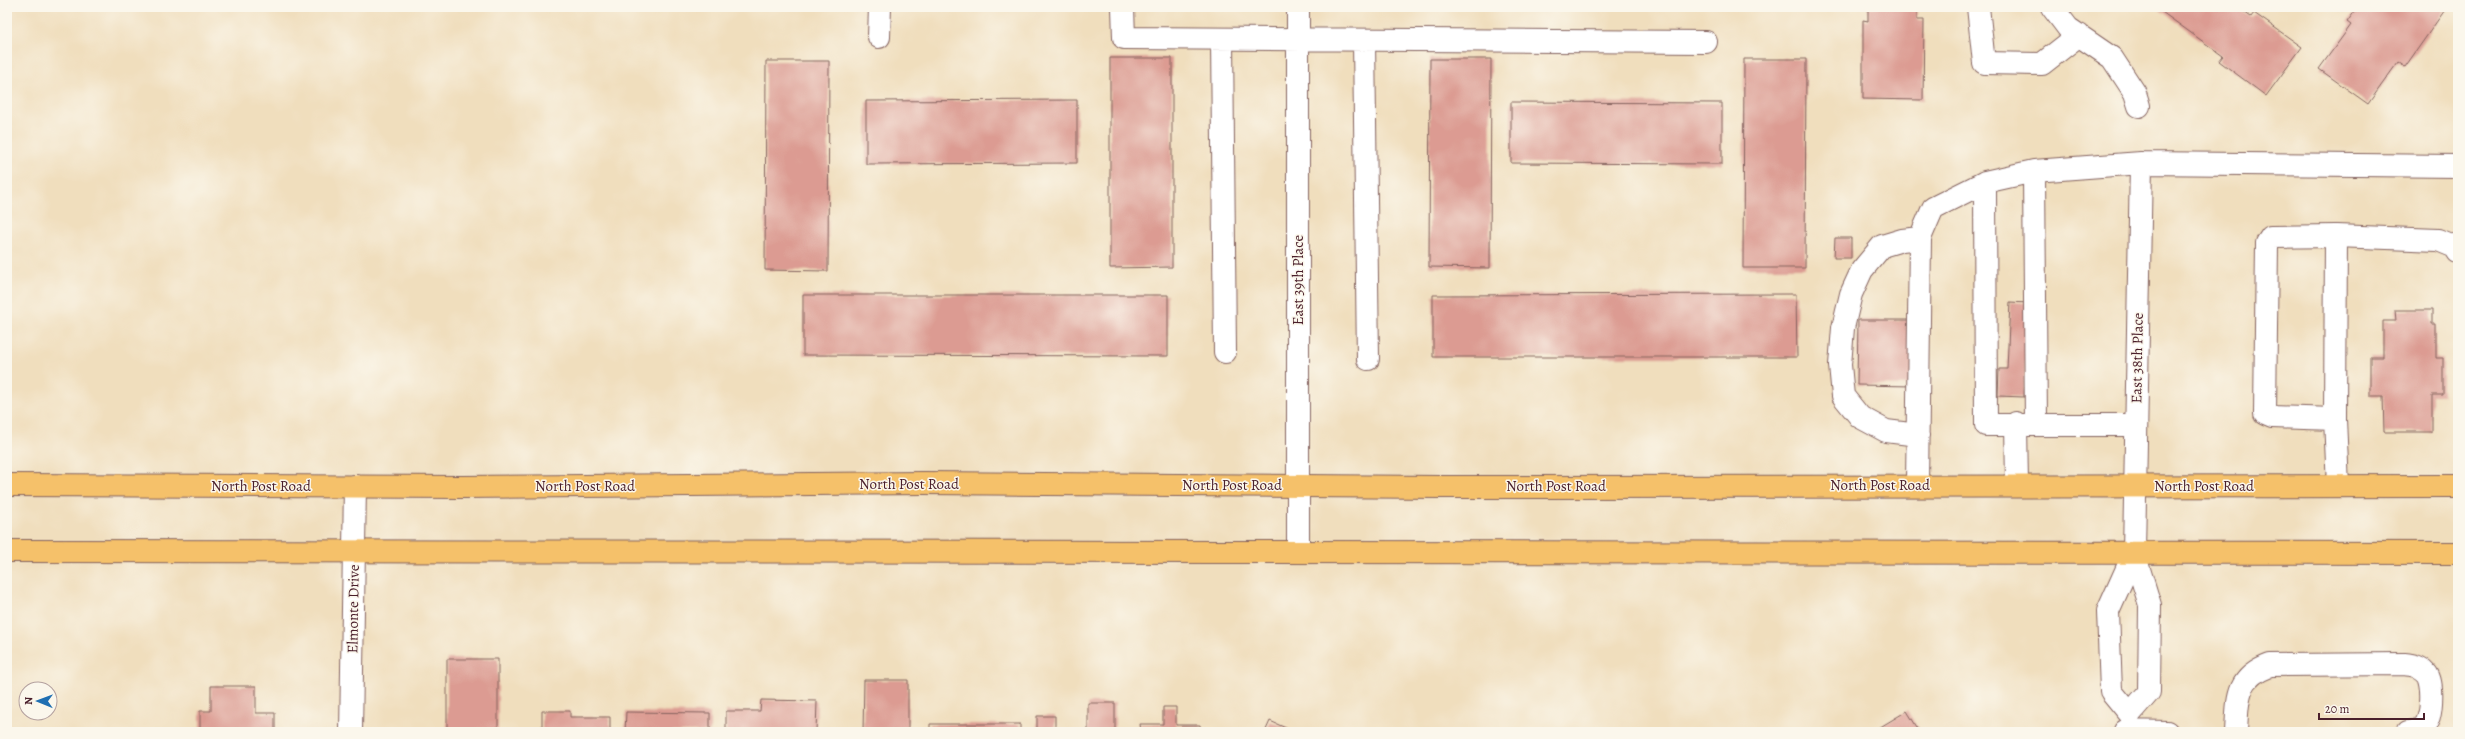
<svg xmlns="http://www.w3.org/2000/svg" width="2465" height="739" font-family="Alegreya,serif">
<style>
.building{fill:#dc9b92}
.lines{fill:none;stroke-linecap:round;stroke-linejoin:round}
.minor-casing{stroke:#84625e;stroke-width:24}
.major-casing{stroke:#84625e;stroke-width:24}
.minor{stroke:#fff;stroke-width:22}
.major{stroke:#f5c16b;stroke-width:22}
.labels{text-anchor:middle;stroke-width:3;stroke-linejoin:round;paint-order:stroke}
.street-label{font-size:15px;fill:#4a1f2b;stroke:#fbf7ec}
</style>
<rect width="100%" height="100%" fill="#fbf7ec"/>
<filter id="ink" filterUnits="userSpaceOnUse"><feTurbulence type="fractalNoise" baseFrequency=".025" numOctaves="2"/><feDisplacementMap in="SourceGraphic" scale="8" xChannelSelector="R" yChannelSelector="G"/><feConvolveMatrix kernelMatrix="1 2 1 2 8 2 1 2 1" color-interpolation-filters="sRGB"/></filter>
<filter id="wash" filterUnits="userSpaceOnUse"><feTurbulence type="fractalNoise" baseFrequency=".012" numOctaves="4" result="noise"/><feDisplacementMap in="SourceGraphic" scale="16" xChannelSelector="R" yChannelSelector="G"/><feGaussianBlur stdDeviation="0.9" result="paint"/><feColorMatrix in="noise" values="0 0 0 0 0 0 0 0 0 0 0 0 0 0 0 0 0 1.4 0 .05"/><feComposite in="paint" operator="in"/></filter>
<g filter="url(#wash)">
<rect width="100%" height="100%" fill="#f0debd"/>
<g id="blocks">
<path class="building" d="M1868,7H1917V20H1924L1923,100L1863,99V20L1868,21Z
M2155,7H2237L2251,17L2254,13L2302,47L2266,96L2219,61L2223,56Z
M2358,7H2447L2405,67L2398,62L2368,104L2319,69L2351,25L2347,22Z
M1110,58H1172V267L1110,268Z
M1430,59H1491L1490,268L1429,267Z
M1744,59H1806L1805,268H1743Z
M766,61H829L828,271L765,270Z
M1077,100V163L866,164V101Z
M1511,102L1722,103V164L1511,163Z
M1835,238H1851V258H1834Z
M1796,294L1797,357H1433V295Z
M803,295H1168V356L803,355Z
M2010,302L2028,303L2024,397L1998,396L1999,369H2007Z
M2395,310H2432V324H2436V358H2443V395H2432V432H2384L2383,396H2370V357H2383V321H2396Z
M1858,320H1914L1913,386L1857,385Z
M447,659H498V732H447Z
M864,680H908V732H863Z
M211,686H256V713H275V732H200V711H211Z
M761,700L817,701L816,732H726V711H760Z
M1088,703H1115V730H1119V732H1088Z
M1163,707H1176V725H1200L1201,732H1141L1140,724H1163Z
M542,711H570V717H610V732H542Z
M1907,711L1920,732H1872Z
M626,712L710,713V732H625Z
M1037,716H1055V732H1037Z
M1270,721L1295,732H1265Z
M930,724H1020V732H930Z"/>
</g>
</g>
<g filter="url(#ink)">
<use href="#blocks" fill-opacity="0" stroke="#84625e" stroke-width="1"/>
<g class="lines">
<g class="minor-casing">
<path id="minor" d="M1123,7L1124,38L1706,42
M1298,7V552
M1978,7L1984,63L2042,64L2079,35
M2052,7L2068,28L2112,58L2135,93L2139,106
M879,37L880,7
M1222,39L1225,352
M1364,40L1368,359
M2034,171L2036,423
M1985,182L1986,425H2136
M2335,419L2272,417L2265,414L2267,243L2271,237L2336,236
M2016,423L2017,485
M1918,435L1886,431L1860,417L1843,396L1840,365L1843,328L1851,294L1862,270L1882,246L1902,240L1920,238
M1917,485L1920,238L1933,208L1985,182L2034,171L2141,163L2458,166
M2338,486L2335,419L2336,236L2438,240L2455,247L2458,252
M2134,553L2108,611L2111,691L2130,714L2149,692L2150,605L2134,553L2141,163
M2125,731L2167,732
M351,732L355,486
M2236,732C2238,700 2235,678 2270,665L2404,664C2413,665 2420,666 2426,673C2434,681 2433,722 2422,728C2419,730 2412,731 2408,732"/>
</g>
<g class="major-casing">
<path id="major" d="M7,485L463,487L923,483L1441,487L2458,486
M7,551C824,551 1641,553 2458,553"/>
</g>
<use href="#minor" class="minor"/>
<use href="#major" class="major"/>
</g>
</g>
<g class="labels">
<g class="street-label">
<text transform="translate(1298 280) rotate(-90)" y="5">East 39th Place</text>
<text transform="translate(2137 358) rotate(-89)" y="5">East 38th Place</text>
<text x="909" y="489">North Post Road</text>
<text x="1232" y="490">North Post Road</text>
<text x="1880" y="490">North Post Road</text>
<text x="261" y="491">North Post Road</text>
<text x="585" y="491">North Post Road</text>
<text x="1556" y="491">North Post Road</text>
<text x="2204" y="491">North Post Road</text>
<text transform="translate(353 609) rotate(-89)" y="5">Elmonte Drive</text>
</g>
</g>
<rect width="2465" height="739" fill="none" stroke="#fbf7ec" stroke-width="24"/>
<g transform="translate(38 701) rotate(271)"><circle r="19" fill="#fbf7ec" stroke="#b4a19f"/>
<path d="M0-3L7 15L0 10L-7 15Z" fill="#1f6fb2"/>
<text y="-6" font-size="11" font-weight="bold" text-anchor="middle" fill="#4a1f2b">N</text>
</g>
<path d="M2319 713v6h105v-6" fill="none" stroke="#4a1f2b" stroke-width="2"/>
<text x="2325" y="713" font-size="12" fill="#4a1f2b" stroke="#fbf7ec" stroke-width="3" paint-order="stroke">20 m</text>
</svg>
